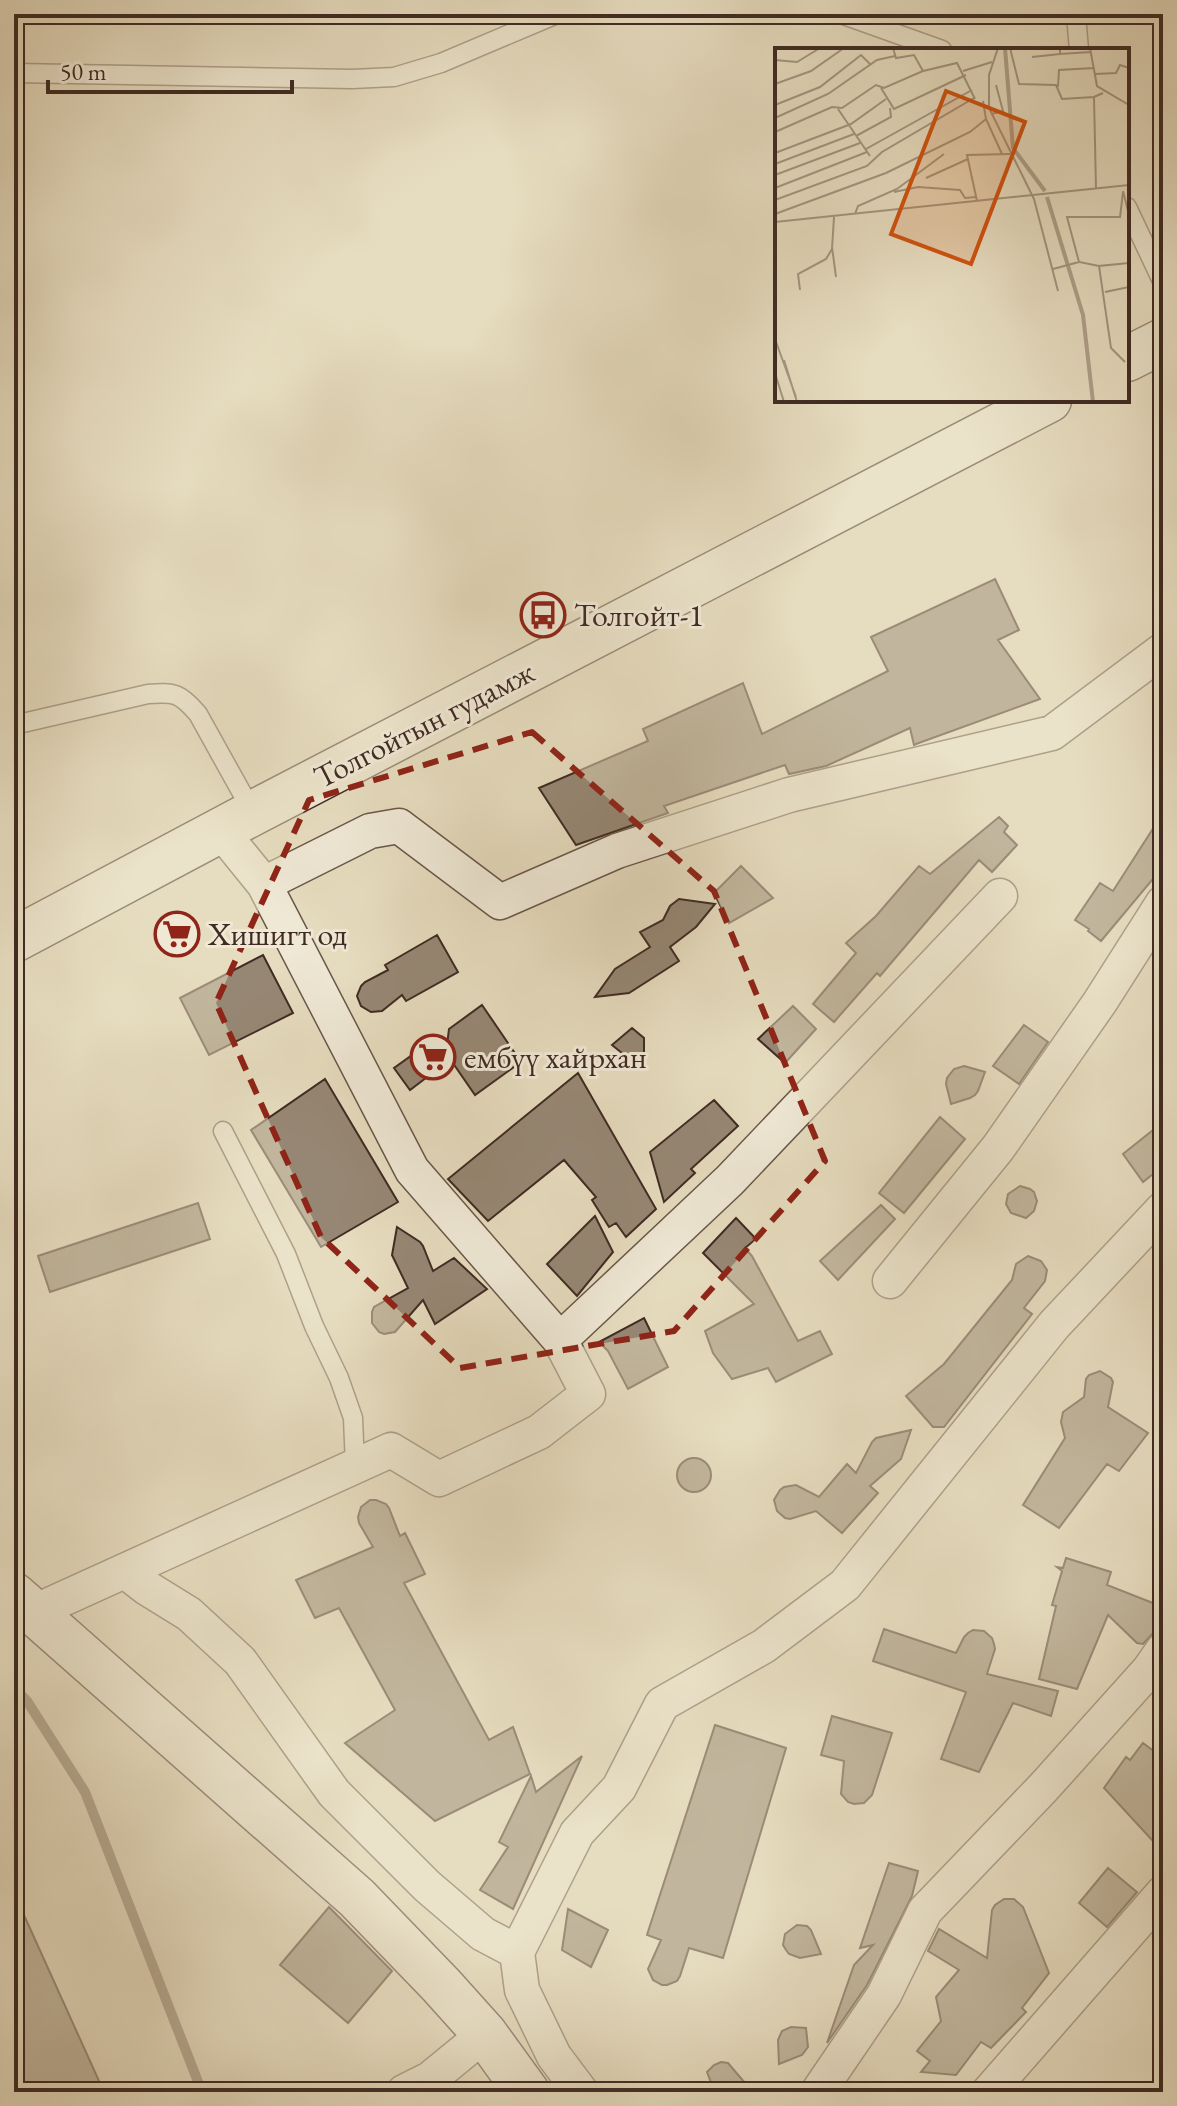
<svg xmlns="http://www.w3.org/2000/svg" width="1177" height="2106" font-family="'EB Garamond',serif">
<style>
.lines{fill:none;stroke-linecap:round;stroke-linejoin:round}
.stream{stroke:#827161;stroke-width:10}
.building{fill:#968774;stroke:#402b23;stroke-width:2}
.lane-casing{stroke:#6a574a;stroke-width:21}
.street-casing{stroke:#6a574a;stroke-width:37}
.secondary-casing{stroke:#402b23;stroke-width:47}
.lane{stroke:#efe8d5;stroke-width:18}
.street{stroke:#efe8d5;stroke-width:34}
.secondary{stroke:#efe8d5;stroke-width:44}
.marked{fill:none;stroke:#8f2418;stroke-width:6;stroke-dasharray:16 10;stroke-linejoin:round}
.labels{text-anchor:middle;stroke-width:6;stroke-linejoin:round;paint-order:stroke}
.poi-label{font-size:32px;fill:#402b23;stroke:#efe8d5;text-anchor:start}
.street-label{font-size:32px;fill:#402b23;stroke:#efe8d5}
.inset-river{fill:none;stroke:#aea08a;stroke-width:4}
.inset-road{fill:none;stroke:#a49581;stroke-width:2}
.view{fill:#cf520f;fill-opacity:0.15;stroke:#cf520f;stroke-width:4}
.inset-edge{fill:none;stroke:#402b23;stroke-width:4}
</style>
<rect width="100%" height="100%" fill="#e6dcbf"/>
<filter id="stains"><feTurbulence type="fractalNoise" baseFrequency=".0025" numOctaves="4"/><feColorMatrix values="0 0 0 0 .2 0 0 0 0 .09 0 0 0 0 .02 0 0 0 .5 -.17"/></filter>
<radialGradient id="worn" r=".72"><stop offset=".6" stop-color="#630" stop-opacity="0"/><stop offset="1" stop-color="#630" stop-opacity=".3"/></radialGradient>
<g class="lines">
<path class="stream" d="M14,1688L27,1701L85,1792L202,2092"/>
</g>
<path class="building" d="M995,579L1019,630L998,640L1040,699L916,744L914,745L910,728L826,766L789,774L785,765L664,806L668,813L576,845L539,788L648,741L643,729L743,683L762,734L888,671L871,637Z
M1163,813V867L1101,941L1088,931L1089,929L1075,920L1100,883L1113,891Z
M999,817L1008,826L1004,832L1017,845L992,872L979,860L880,976L877,973L834,1022L813,1004L856,953L846,943L876,916L919,866L930,874Z
M741,866L773,898L729,923L714,893Z
M679,899L715,904L696,927L670,947L679,961L629,993L595,997L615,969L650,947L640,932L663,920L670,906Z
M437,935L458,972L406,1001L402,995L382,1011L371,1012L361,1006L357,996L361,986L365,982L388,970L385,965Z
M263,955L293,1013L209,1055L180,998Z
M482,1005L521,1062L475,1095L446,1053L449,1029Z
M793,1006L816,1029L785,1063L758,1039Z
M1024,1025L1048,1042L1019,1084L993,1066Z
M632,1028L644,1038V1053L628,1058L612,1045Z
M415,1053L431,1074L410,1090L394,1068Z
M964,1066L985,1072L978,1091L975,1095L970,1098L951,1104L946,1084L947,1078L954,1069Z
M578,1073L656,1209L626,1237L616,1223L609,1227L592,1200L596,1197L564,1160L488,1221L448,1179Z
M325,1079L398,1202L321,1247L251,1130Z
M714,1100L738,1126L691,1169L695,1173L664,1202L650,1152Z
M940,1117L965,1139L904,1213L879,1193Z
M1163,1122V1166L1143,1182L1123,1154Z
M1020,1186L1030,1189L1034,1192L1037,1201L1034,1211L1026,1218L1011,1213L1006,1204L1008,1194Z
M198,1203L210,1239L50,1292L38,1256Z
M881,1205L895,1219L838,1280L820,1261Z
M595,1216L613,1252L577,1296L547,1264Z
M736,1218L756,1239L745,1248L752,1256L798,1341L820,1331L832,1354L776,1382L768,1368L732,1379L713,1353L705,1331L754,1304L703,1253Z
M397,1227L420,1242L423,1246L433,1271L454,1258L487,1289L435,1324L423,1300L395,1332L384,1334L379,1332L372,1323V1312L374,1307L408,1288L392,1255Z
M1028,1256L1041,1261L1047,1270L1045,1281L1024,1308L1032,1314L944,1427H933L906,1396L944,1364L1012,1280L1016,1264Z
M644,1318L668,1367L628,1389L608,1351L599,1342Z
M1100,1371L1111,1378L1113,1382L1108,1407L1148,1433L1119,1471L1107,1464L1059,1528L1023,1505L1065,1438L1061,1422L1063,1412L1084,1397L1086,1379L1089,1375Z
M911,1430L901,1459L870,1486L878,1493L842,1533L816,1511L790,1519L785,1518L777,1511L774,1500L780,1490L784,1487L796,1485L819,1497L847,1464L856,1473L872,1442L876,1438Z
M677 1475a17 17 0 1 1 34 0a17 17 0 1 1-34 0Z
M370,1500H376L386,1504L389,1508L400,1536L405,1533L425,1574L404,1583L489,1740L513,1727L530,1774L435,1821L345,1743L395,1710L339,1608L315,1618L296,1580L373,1547L359,1523L358,1517L361,1507Z
M1066,1558L1111,1572L1107,1585L1163,1607V1630L1154,1632L1143,1644L1137,1643L1108,1615L1077,1689L1039,1679L1056,1606L1052,1605L1062,1571L1057,1567L1063,1568Z
M884,1629L956,1653L964,1637L968,1633L973,1630L984,1631L992,1638L994,1644L995,1649L987,1674L1058,1691L1051,1716L1013,1703L979,1772L941,1759L966,1692L873,1661Z
M832,1716L892,1733L872,1795L864,1803L854,1804L848,1802L841,1794L844,1761L821,1755Z
M715,1725L786,1748L723,1958L689,1948L680,1976L677,1981L667,1985H662L653,1980L648,1969L661,1940L647,1935Z
M1143,1743L1163,1758V1852L1104,1788L1126,1757L1130,1760Z
M582,1756L513,1909L480,1890L508,1847L499,1842L531,1776L536,1792Z
M889,1863L918,1871L912,1896L867,1985L827,2043L854,1965L873,1945L860,1948Z
M1108,1868L1137,1892L1107,1927L1079,1903Z
M14,1893L104,2092H14Z
M1004,1899H1014L1023,1907L1049,1973L1022,2008L1026,2012L991,2048L981,2042L956,2075L921,2072L930,2061L917,2051L941,2021L936,1997L959,1970L928,1951L939,1929L987,1958L992,1910L995,1905Z
M329,1907L392,1971L348,2023L280,1965Z
M568,1909L608,1930L591,1967L562,1950Z
M797,1925L807,1926L811,1930L821,1954L800,1958L789,1954L786,1950L783,1945L785,1934Z
M791,2027L806,2028L808,2047L802,2055L779,2064L778,2040L782,2031Z
M721,2062L728,2063L745,2083L718,2089L712,2085L707,2072L714,2065Z"/>
<g class="lines">
<g class="lane-casing">
<path id="lane" d="M841,14L942,50
M1076,14L1079,50
M14,73L352,79L394,77L441,63L557,14
M1127,207L1163,283
M14,725L148,694C175,692 180,693 198,714L253,813
M223,1131L286,1254L314,1326L339,1378L353,1418L355,1466"/>
</g>
<g class="street-casing">
<path id="street" d="M264,884L370,831L399,826L500,902L617,851L789,795L1052,733L1163,650
M890,1281L998,1148L1100,1002L1163,903
M560,1340L730,1180L1000,896
M125,1571L147,1588L189,1614L240,1661L334,1793L427,1886L483,1934L517,1952
M34,1612L391,1450L439,1479L539,1432L588,1394L560,1340L412,1170L264,884L221,831
M404,2092L430,2079L485,2034
M581,2092L554,2056L522,1990L517,1952L577,1833L619,1788L662,1704L764,1646L845,1585L1054,1325L1163,1209
M818,2092L884,1995L925,1911L1043,1788L1149,1670L1163,1650
M989,2092L1163,1893"/>
</g>
<g class="secondary-casing">
<path id="secondary" d="M1127,359L1163,341
M14,940L253,813L1049,400
M14,1595L357,1898L441,1985L485,2034L527,2092"/>
</g>
<use href="#lane" class="lane"/>
<use href="#street" class="street"/>
<use href="#secondary" class="secondary"/>
</g>
<path d="M0 0H1177V2106H0ZM532,732L714,891L825,1161L674,1331L460,1368L321,1237L216,1003L309,800Z" fill="#e6dcbf" fill-opacity=".55" fill-rule="evenodd"/>
<path class="marked" d="M532,732L714,891L825,1161L674,1331L460,1368L321,1237L216,1003L309,800Z"/>
<defs>
<g id="bus-ring" transform="scale(2.3)"><circle r="9.5" fill="#efe8d5" stroke="#8f2418" stroke-width="1.5"/><path d="M-5-6H5V4H4V6H2V4H-2V6H-4V4H-5ZM-3.5-4V0h7V-4ZM-3.5 1.2v1.5H-2V1.2ZM2 1.2v1.5H3.5V1.2Z" fill="#8f2418"/></g>
<g id="supermarket-ring" transform="scale(2.3)"><circle r="9.5" fill="#efe8d5" stroke="#8f2418" stroke-width="1.5"/><path d="M-6-5.5h2.5l.6 2H6L4.5 2H-2.5L-4.4-4H-6ZM-1.5 3.2a1.3 1.3 0 1 0 .1 0ZM3 3.2a1.3 1.3 0 1 0 .1 0Z" fill="#8f2418"/></g>
</defs>
<g fill-rule="evenodd">
<use href="#bus-ring" x="543" y="615"/>
<use href="#supermarket-ring" x="177" y="934"/>
<use href="#supermarket-ring" x="433" y="1057"/>
</g>
<g class="labels">
<g class="poi-label">
<text x="574" y="626">Толгойт-1</text>
<text x="208" y="945">Хишигт од</text>
<text x="464" y="1068">ембүү хайрхан</text>
</g>
<g class="street-label">
<text transform="translate(424 724) rotate(-27)" y="11">Толгойтын гудамж</text>
</g>
</g>
<g transform="translate(775 48)">
<rect width="354" height="354" fill="#e6dcbf"/>
<path class="inset-river" d="M230,0L238,100L270,143M272,149L308,267L318,354"/>
<path class="inset-road" d="M118,0L121,10L139,7L148,23L182,15L200,51M223,0L214,27V60L259,151L283,243M235,0L244,36L281,37L287,51L319,49M285,0V6L316,4M315,0L322,38L354,57M257,9L285,6M0,12L22,14L45,0M188,23L217,14M320,26L341,25L345,17L354,20M0,36L36,23L69,0M283,39L284,22L319,20M106,40L119,61L191,27M0,57L45,39L86,7L96,17M63,61L95,108M216,66L228,63L221,37M0,70L53,46L102,12L120,8M211,71L227,106M0,84L57,59L67,60L101,37L109,40L148,23M81,88L116,69L115,60M91,101L197,42M0,105L76,76L111,51M0,116L79,86M0,127L85,95M151,130L193,111M0,140L92,104M321,141L319,49L328,45M348,143L354,167M119,144L143,139L185,142L190,150L201,149M0,152L92,118L107,104L199,50M202,153L192,107L235,106M0,166L111,125L195,84L211,71L208,53M80,166L83,158L122,141L169,106M0,174L354,137M57,199L61,229M324,218L304,214L292,169H345L348,144M278,221L304,214M25,242L23,226L51,211L57,201L59,169M330,244L354,239M0,291L21,349M9,312L22,354M350,314L336,300L324,218L354,215M0,325L9,354"/>
<path class="view" d="M171,43L250,74L196,216L116,186Z"/>
<rect width="354" height="354" class="inset-edge"/>
</g>
<rect width="1177" height="2106" fill="none" stroke="#e6dcbf" stroke-width="48"/>
<rect x="16" y="16" width="1145" height="2074" fill="none" stroke="#402b23" stroke-width="4"/>
<rect x="24" y="24" width="1129" height="2058" fill="none" stroke="#402b23" stroke-width="2"/>
<path d="M48 80v12h244v-12" fill="none" stroke="#402b23" stroke-width="4"/>
<text x="60" y="80" font-size="24" fill="#402b23" stroke="#efe8d5" stroke-width="6" paint-order="stroke">50 m</text>
<rect width="100%" height="100%" filter="url(#stains)"/>
<rect width="100%" height="100%" fill="url(#worn)"/>
</svg>
